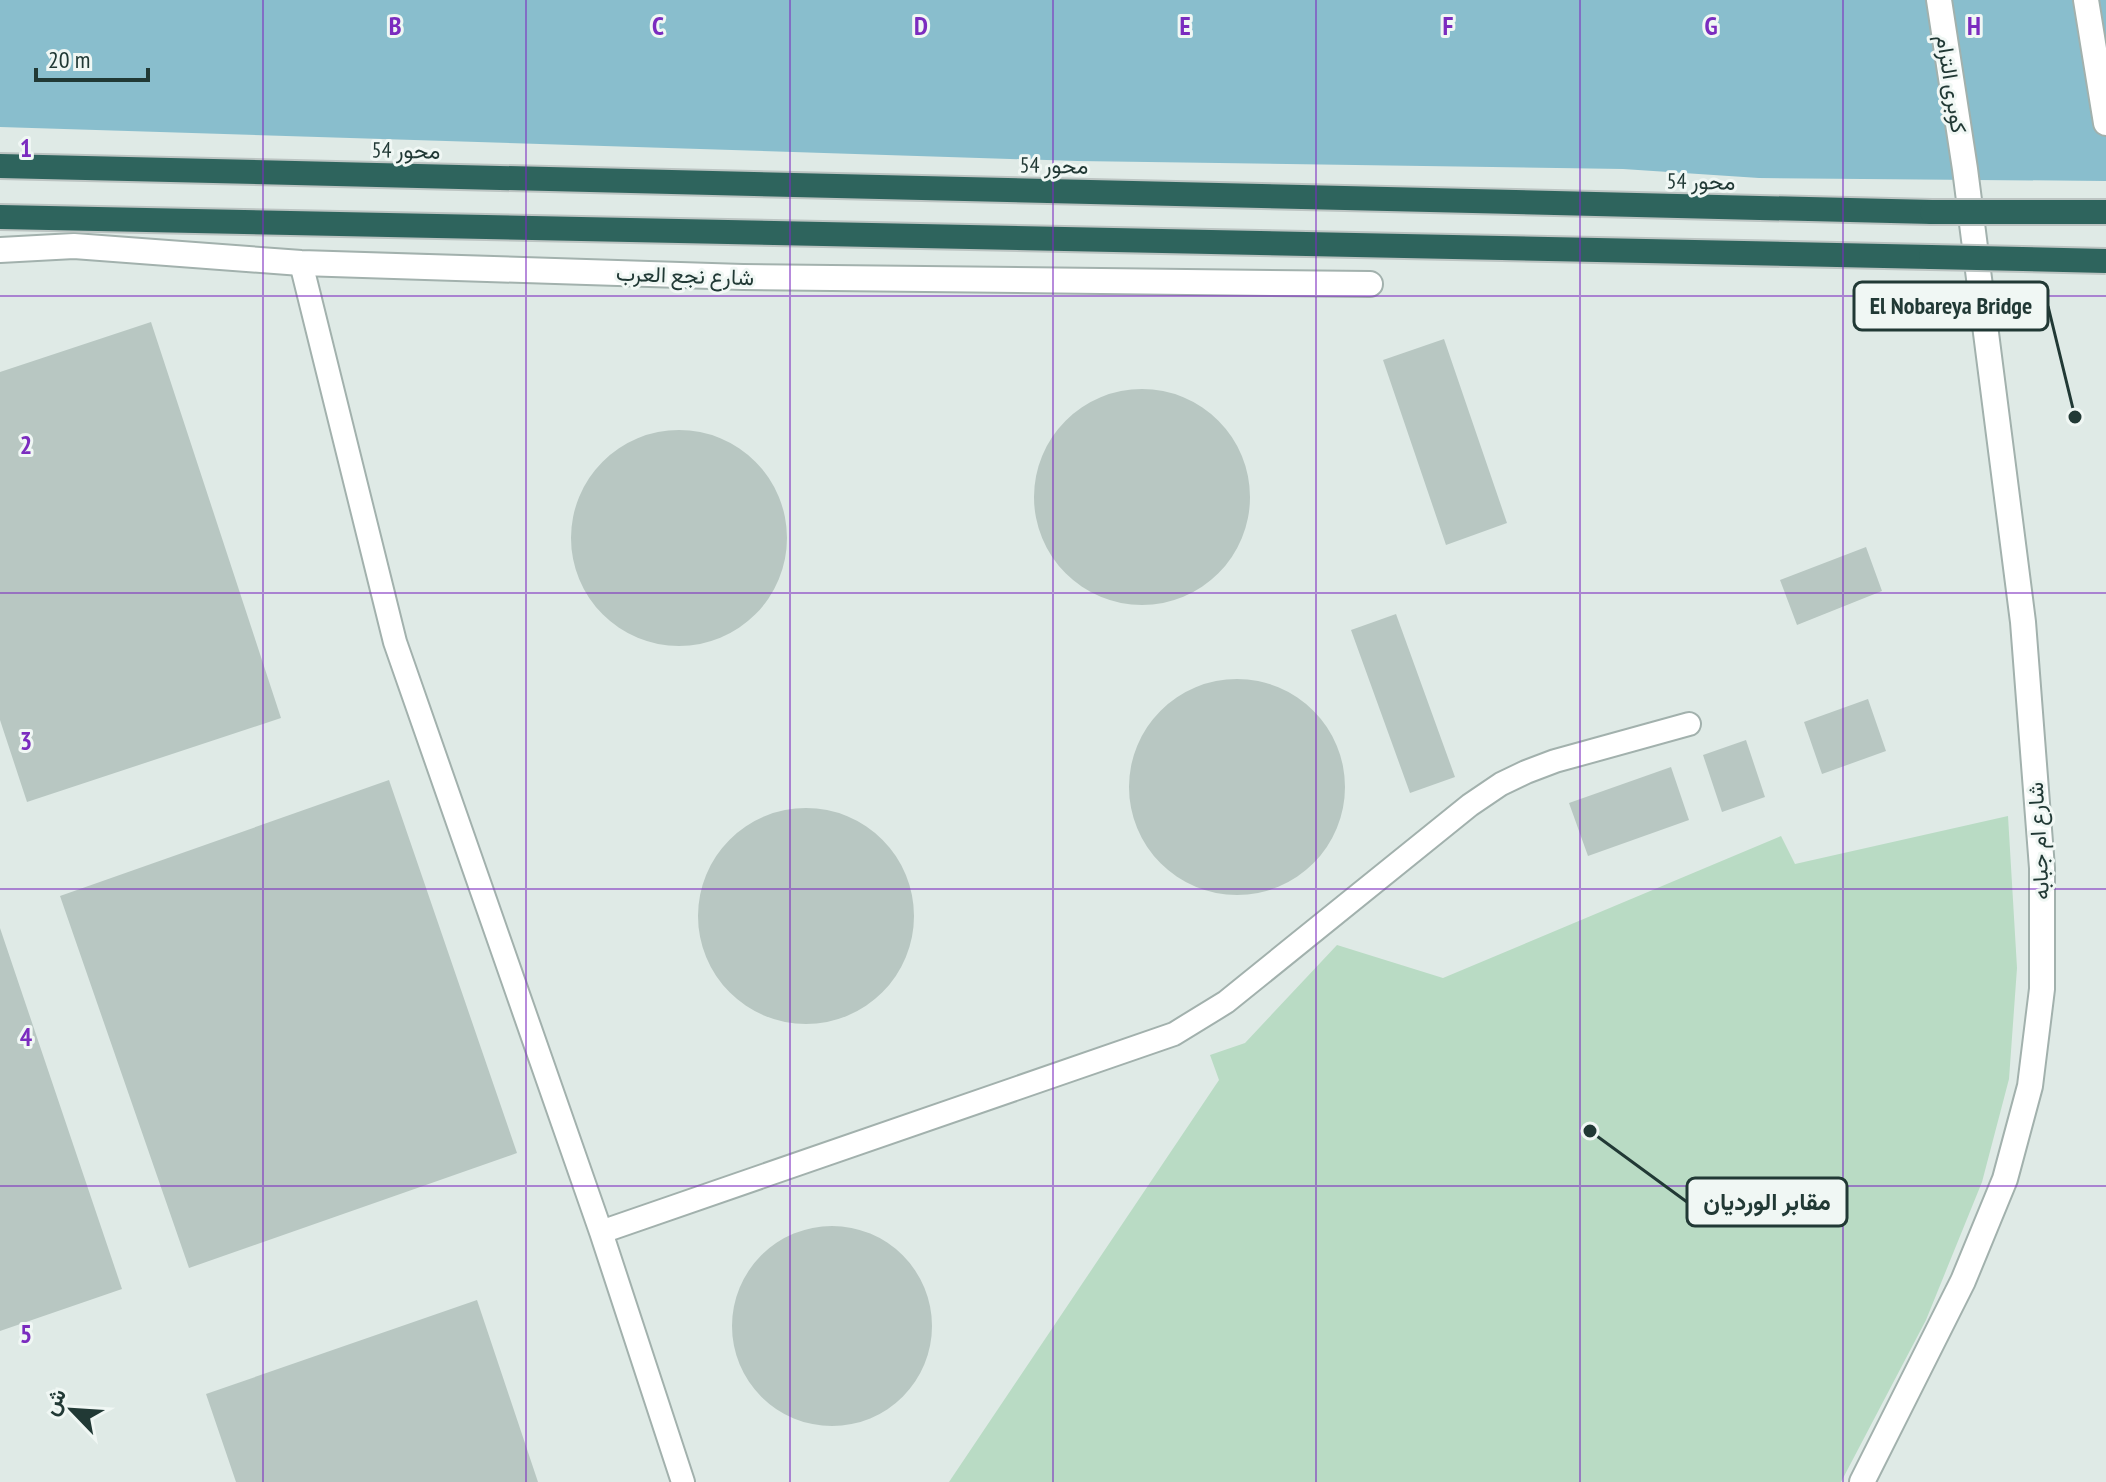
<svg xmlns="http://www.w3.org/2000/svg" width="2106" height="1482" font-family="'PT Sans Narrow',Vazirmatn,sans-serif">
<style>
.green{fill:#b9dbc4}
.water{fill:#89becd}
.building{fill:#b8c7c2}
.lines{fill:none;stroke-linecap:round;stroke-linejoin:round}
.lane-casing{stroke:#a2b1ad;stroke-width:26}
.street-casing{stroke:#a2b1ad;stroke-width:28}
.highway-casing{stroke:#bcc4c2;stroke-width:28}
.lane{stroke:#fff;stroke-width:22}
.street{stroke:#fff;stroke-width:24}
.highway{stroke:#2e645d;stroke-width:24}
.highway-bridge-casing{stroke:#bcc4c2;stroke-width:28;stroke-linecap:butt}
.highway-bridge{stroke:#2e645d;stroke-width:24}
.grid{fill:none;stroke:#7b2cbf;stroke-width:2;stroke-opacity:0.55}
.labels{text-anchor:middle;stroke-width:6;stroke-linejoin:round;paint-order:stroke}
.street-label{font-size:22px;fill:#213935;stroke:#f0f7f4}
.grid-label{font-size:26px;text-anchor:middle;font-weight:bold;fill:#7b2cbf;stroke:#f0f7f4;stroke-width:6;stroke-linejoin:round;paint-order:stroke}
.leader{fill:none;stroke:#213935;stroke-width:3}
.callout-dot{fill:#213935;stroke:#f0f7f4;stroke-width:3}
.callout{fill:#f0f7f4;stroke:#213935;stroke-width:3}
.callout-label{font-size:24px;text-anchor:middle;font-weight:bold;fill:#213935}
</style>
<rect width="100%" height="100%" fill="#dfeae6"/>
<path class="green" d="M2008,816L2017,968L2009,1079L1982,1182L1926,1320L1841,1482H949L1219,1080L1210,1055L1245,1043L1337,945L1443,978L1781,836L1795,864Z"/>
<path class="water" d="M0,0H2106V181L1759,178L1623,169L1077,161L0,127Z"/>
<path class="building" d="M151,322L281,718L27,802L0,720V372Z
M1444,339L1507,523L1446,545L1383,360Z
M1034 497a108 108 0 1 1 216 0a108 108 0 1 1-216 0Z
M571 538a108 108 0 1 1 216 0a108 108 0 1 1-216 0Z
M1866,547L1882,591L1797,625L1780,580Z
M1396,614L1455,777L1410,793L1351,630Z
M1129 787a108 108 0 1 1 216 0a108 108 0 1 1-216 0Z
M1868,699L1886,751L1822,774L1804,722Z
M1746,740L1765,797L1722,812L1703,755Z
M1671,767L1689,820L1588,856L1569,803Z
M389,780L517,1153L189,1268L60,896Z
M698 916a108 108 0 1 1 216 0a108 108 0 1 1-216 0Z
M0,928L122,1289L0,1331Z
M732 1326a100 100 0 1 1 200 0a100 100 0 1 1-200 0Z
M477,1300L538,1482H236L206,1394Z"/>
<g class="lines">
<g class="lane-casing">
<path id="lane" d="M301,263L395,642L601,1232L683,1482
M601,1232L1174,1034L1226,1002L1470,805L1501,784L1526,772L1555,761L1689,724"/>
</g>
<g class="street-casing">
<path id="street" d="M2086,0L2106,123
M0,250L74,246L301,263L743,277L1370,284
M1862,1482L1963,1281L2005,1179L2030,1086L2042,989V868L2023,622L1965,169L1939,0"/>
</g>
<g class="highway-casing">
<path id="highway" d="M0,166L1932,212
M0,217L1931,257"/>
</g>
<use href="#lane" class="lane"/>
<use href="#street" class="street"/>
<use href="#highway" class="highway"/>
<g class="highway-bridge-casing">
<path id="highway-bridge" d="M1932,212H2106
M1931,257L2106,261"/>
</g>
<use href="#highway-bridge" class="highway-bridge"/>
</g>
<path class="grid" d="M263,0V1482M526,0V1482M790,0V1482M1053,0V1482M1316,0V1482M1580,0V1482M1843,0V1482M0,296H2106M0,593H2106M0,889H2106M0,1186H2106"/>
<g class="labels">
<g class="street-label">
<text transform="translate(1952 84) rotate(81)" y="8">كوبرى الترام</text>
<text transform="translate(406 150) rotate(1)" y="8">محور 54</text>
<text transform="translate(1054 165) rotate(1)" y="8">محور 54</text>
<text transform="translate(1701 181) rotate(1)" y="8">محور 54</text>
<text transform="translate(685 275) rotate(2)" y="8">شارع نجع العرب</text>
<text transform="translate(2038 841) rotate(-93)" y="8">شارع ام جبابه</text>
</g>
</g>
<g class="grid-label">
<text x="395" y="35">B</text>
<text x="658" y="35">C</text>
<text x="921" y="35">D</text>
<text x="1185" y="35">E</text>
<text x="1448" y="35">F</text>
<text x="1711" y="35">G</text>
<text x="1974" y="35">H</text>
<text x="26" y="157">1</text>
<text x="26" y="454">2</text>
<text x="26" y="750">3</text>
<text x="26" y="1046">4</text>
<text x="26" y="1343">5</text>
</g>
<path class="leader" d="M2075 417L2048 306M1590 1131L1687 1202"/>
<g class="callout-dot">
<circle cx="2075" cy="417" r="8"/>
<circle cx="1590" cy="1131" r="8"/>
</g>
<g class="callout">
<rect x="1854" y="282" width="194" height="48" rx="8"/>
<rect x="1687" y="1178" width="160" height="48" rx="8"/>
</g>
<g class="callout-label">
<text x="1951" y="314">El Nobareya Bridge</text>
<text x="1767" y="1210">مقابر الورديان</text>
</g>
<g transform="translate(72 1410) rotate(295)" stroke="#f0f7f4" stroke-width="6" paint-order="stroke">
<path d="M0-6L14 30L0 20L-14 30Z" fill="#213935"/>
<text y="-12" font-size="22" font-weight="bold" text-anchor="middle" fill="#213935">ش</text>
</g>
<path d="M36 68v12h112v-12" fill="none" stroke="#213935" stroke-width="4"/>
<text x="48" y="68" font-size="24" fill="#213935" stroke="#f0f7f4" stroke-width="6" paint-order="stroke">20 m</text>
</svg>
